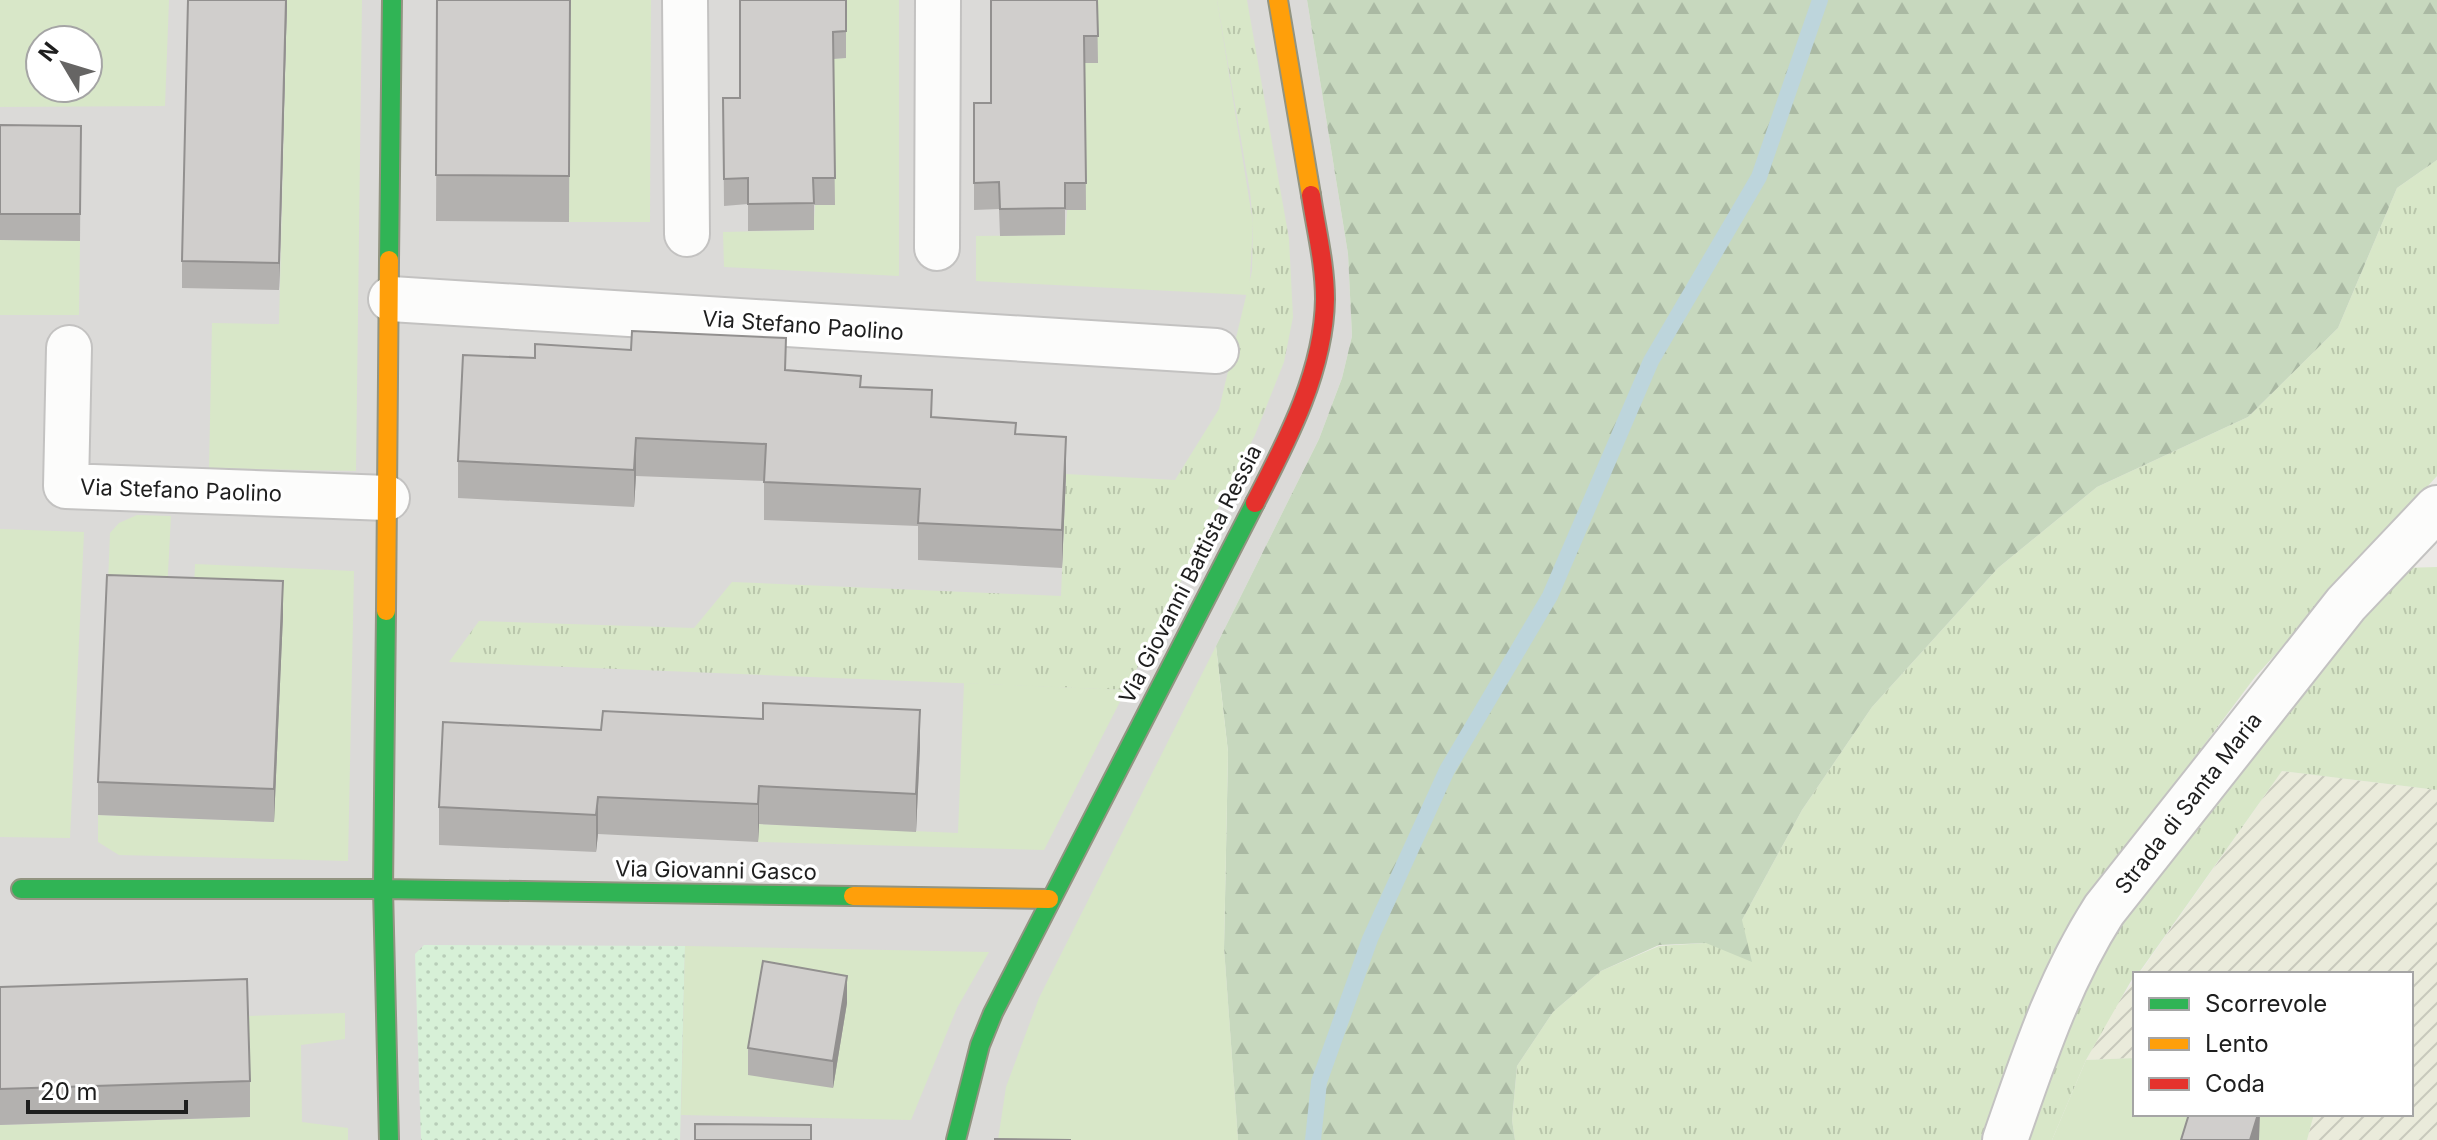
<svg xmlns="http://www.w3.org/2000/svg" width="2437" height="1140" font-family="Inter,sans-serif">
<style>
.residential{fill:#dbdad8;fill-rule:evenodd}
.farmland{fill:url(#farmland-furrows)}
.grass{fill:url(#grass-tufts)}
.forest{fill:url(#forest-firs)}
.park{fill:url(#park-dots)}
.garden{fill:#d8e7c8;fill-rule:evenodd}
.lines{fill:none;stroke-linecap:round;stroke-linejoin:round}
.stream{stroke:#bdd5dc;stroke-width:16}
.street-casing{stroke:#c3c2c1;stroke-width:48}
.fast-casing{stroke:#929481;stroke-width:22}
.slow-casing{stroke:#929481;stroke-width:22}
.jam-casing{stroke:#929481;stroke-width:22}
.street{stroke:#fcfcfb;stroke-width:44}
.fast{stroke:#30b455;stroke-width:18}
.slow{stroke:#ff9f0a;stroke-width:18}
.jam{stroke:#e5322d;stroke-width:18}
.wall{fill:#b3b1af}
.shaded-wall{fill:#92908f}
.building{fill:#d0cecc;stroke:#92908f;stroke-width:2}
.labels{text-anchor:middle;stroke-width:7;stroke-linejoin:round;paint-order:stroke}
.street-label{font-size:22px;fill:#1e1e1e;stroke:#fff}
</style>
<defs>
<pattern id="farmland-furrows" width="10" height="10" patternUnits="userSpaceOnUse" patternTransform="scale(2)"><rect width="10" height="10" fill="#eaebdb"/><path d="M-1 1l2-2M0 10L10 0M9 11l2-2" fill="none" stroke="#c8c9bc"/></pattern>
<pattern id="grass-tufts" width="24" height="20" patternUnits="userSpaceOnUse" patternTransform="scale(2)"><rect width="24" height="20" fill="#d8e7c8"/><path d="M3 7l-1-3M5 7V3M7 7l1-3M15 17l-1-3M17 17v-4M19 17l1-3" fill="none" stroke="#b9c6ab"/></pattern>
<pattern id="forest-firs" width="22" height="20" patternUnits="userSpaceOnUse" patternTransform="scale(2)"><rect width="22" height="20" fill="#c7d8be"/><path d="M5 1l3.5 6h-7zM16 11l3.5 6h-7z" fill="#aab9a3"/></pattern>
<pattern id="park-dots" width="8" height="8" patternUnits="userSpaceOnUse" patternTransform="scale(2)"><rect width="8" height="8" fill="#d7f0d7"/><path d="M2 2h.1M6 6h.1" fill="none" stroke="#b8cdb8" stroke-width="1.8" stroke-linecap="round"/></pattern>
</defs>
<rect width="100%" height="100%" fill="#eceae7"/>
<path class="residential" d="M0,0H1307L1348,254L1352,336L1342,378L1319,439L1216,646L1224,948L1238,1140H0ZM40,40H88V88H40Z"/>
<path class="farmland" d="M2282,771L2437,790V1140H2307L2314,1114H2411V974H2139Z
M2135,979V1058L2086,1060L2117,1004Z"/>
<path class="grass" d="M1217,0H1247L1289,239L1293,317L1284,362L1255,435L1126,690L449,662L479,621L694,628L732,582L1061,596L1066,474L1175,480L1219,409L1252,271L1253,223L1250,192Z
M2437,160V476L2255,677L2102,881L1988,1140H1515L1512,1120L1517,1066L1553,1012L1601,971L1659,946L1706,943L1742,920L1802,810L1872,707L1998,568L2097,487L2248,417L2338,328L2397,188Z
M2437,567V790L2282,771L2138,974H2135L2086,1060L2052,1140H2022L2059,1038L2114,926L2401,568Z"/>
<path class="forest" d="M1307,0H2437V160L2397,188L2338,328L2248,417L2097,487L1998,568L1872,707L1802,810L1742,920L1752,962L1706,943L1659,945L1601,971L1553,1012L1517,1066L1512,1120L1515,1140H1238L1224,948L1228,752L1216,646L1319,439L1342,378L1352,336L1348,254Z"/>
<path class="park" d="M424,945L685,946L680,1140H421L415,954Z"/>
<path class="garden" d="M0,0H169L165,106L0,107ZM40,40H88V88H40Z
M287,0H362L356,471L209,468L212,323L279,324Z
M570,0H651L650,222H569Z
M846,0H899V276L724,267L723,232L813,230L828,59L846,58Z
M1097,0H1217L1253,223L1249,295L976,281V236L1065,235L1080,63Z
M0,240L80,241L79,315H0Z
M137,515L171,516L166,610L107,608L110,533L119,523Z
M0,529L84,532L70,838L0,837Z
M195,564L354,571L348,861L119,855L98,842V815L274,822L193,611Z
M1216,646L1228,752L1224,948L1238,1140H998L1006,1087L1039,998Z
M964,683L1126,690L1044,850L758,842L759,824L958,833Z
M685,946L989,952L957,1008L911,1120L681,1115Z
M345,1013V1039L301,1045L302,1122L348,1128V1140H0V1125L249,1117L247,1016Z
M2135,1058V1114H2314L2307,1140H2052L2086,1060Z"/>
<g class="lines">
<path class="stream" d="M1313,1140L1319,1082L1370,939L1447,770L1550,596L1651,361L1759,177L1820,0"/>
<g class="street-casing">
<path id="street" d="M685,0L687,234
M937,248L938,0
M391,299L1216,351
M69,348L66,486L387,498
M2005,1140C2033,1060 2058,982 2104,910L2346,604L2437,508"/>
</g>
<g class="fast-casing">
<path id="fast" d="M389,260L392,0
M386,611L383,889L389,1140
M21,889H383L853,896
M956,1140L980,1045L993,1013L1255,503"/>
</g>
<g class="slow-casing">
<path id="slow" d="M1278,0L1311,195
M386,611L389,260
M853,896L1049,899"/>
</g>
<g class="jam-casing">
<path id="jam" d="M1255,503C1287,441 1324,371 1325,299C1325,264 1316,229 1311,195"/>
</g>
<use href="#street" class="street"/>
<use href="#fast" class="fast"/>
<use href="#slow" class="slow"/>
<use href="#jam" class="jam"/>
</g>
<path class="wall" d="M287,0L279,290L182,288V261Z
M437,0H570L569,222L436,221Z
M846,0V58L833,59L835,205H814V230L748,231V204L724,206L723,98H740Z
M1097,0L1098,63H1085L1086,210H1065V235L1000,236L999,209L974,210V103H991Z
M0,125L81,126L80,241L0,240Z
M786,370L861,387L932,418L1016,434L1066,474L1062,568L918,560V526L764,520V481L636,476L634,507L458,498V461Z
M283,615L274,822L98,815V782Z
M920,747L916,832L759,824L758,842L598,834L596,852L439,845V807Z
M0,987L250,1081V1117L0,1125Z
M847,1003L833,1088L748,1075V1048Z"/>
<path class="shaded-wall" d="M286,0H287L279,290V263Z
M1066,437V474L1062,568V530Z
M636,438V476L634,507V470Z
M283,581V615L274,822V789Z
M920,710V747L916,832V794Z
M759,786V824L758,842V804Z
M598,797V834L596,852V815Z
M847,976V1003L833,1088V1061Z
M2258,1114H2260L2259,1140H2250Z"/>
<path class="building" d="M188,0H286L279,263L182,261Z
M437,0H570L569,176L436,175Z
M740,0H846V31L833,32L835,178H813L814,203L748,204V178L724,179L723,98H740Z
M991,0H1097L1098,36H1084L1086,183H1065V208L1000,209L999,182L974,183V103H991Z
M0,125L81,126L80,214H0Z
M632,331L786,338L785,370L861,376L860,387L932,390L931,417L1016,423L1015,434L1066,437L1062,530L918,523L920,489L764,482L766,444L636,438L634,470L458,461L463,355L535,358V344L631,350Z
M107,575L283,581L274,789L98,782Z
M763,703L920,710L916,794L759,786L758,804L598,797L596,815L439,807L443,722L601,730L603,711L763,719Z
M763,961L847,976L833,1061L748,1048Z
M247,979L250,1081L0,1089V987Z
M2189,1114H2258L2250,1140H2181Z
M695,1124L811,1125V1140H695Z
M995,1139L1071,1140H995Z"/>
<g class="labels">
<g class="street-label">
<text transform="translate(803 325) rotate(4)" y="8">Via Stefano Paolino</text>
<text transform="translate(181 490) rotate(2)" y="8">Via Stefano Paolino</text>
<text transform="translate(1190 574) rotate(-63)" y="8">Via Giovanni Battista Ressia</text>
<text transform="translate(2188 803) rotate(-52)" y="8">Strada di Santa Maria</text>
<text transform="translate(716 870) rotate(1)" y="8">Via Giovanni Gasco</text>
</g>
</g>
<rect x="2133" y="972" width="280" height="144" fill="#ffffff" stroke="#a5a5a5" stroke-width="2"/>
<rect x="2149" y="998" width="40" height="12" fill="#30b455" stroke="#a5a5a5" stroke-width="2"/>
<text x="2205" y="1012" font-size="24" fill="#1e1e1e">Scorrevole</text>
<rect x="2149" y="1038" width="40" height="12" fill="#ff9f0a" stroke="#a5a5a5" stroke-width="2"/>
<text x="2205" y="1052" font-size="24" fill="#1e1e1e">Lento</text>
<rect x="2149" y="1078" width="40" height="12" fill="#e5322d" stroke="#a5a5a5" stroke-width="2"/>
<text x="2205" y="1092" font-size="24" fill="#1e1e1e">Coda</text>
<g transform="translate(64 64) rotate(308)"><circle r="38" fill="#ffffff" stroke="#a5a5a5" stroke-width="2"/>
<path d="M0-6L14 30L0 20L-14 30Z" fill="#666564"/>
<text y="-12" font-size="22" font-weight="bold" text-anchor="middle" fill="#1e1e1e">N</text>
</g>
<path d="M28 1100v12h158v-12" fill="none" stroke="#1e1e1e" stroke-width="4"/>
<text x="40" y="1100" font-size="24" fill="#1e1e1e" stroke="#ffffff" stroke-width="6" paint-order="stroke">20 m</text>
</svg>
